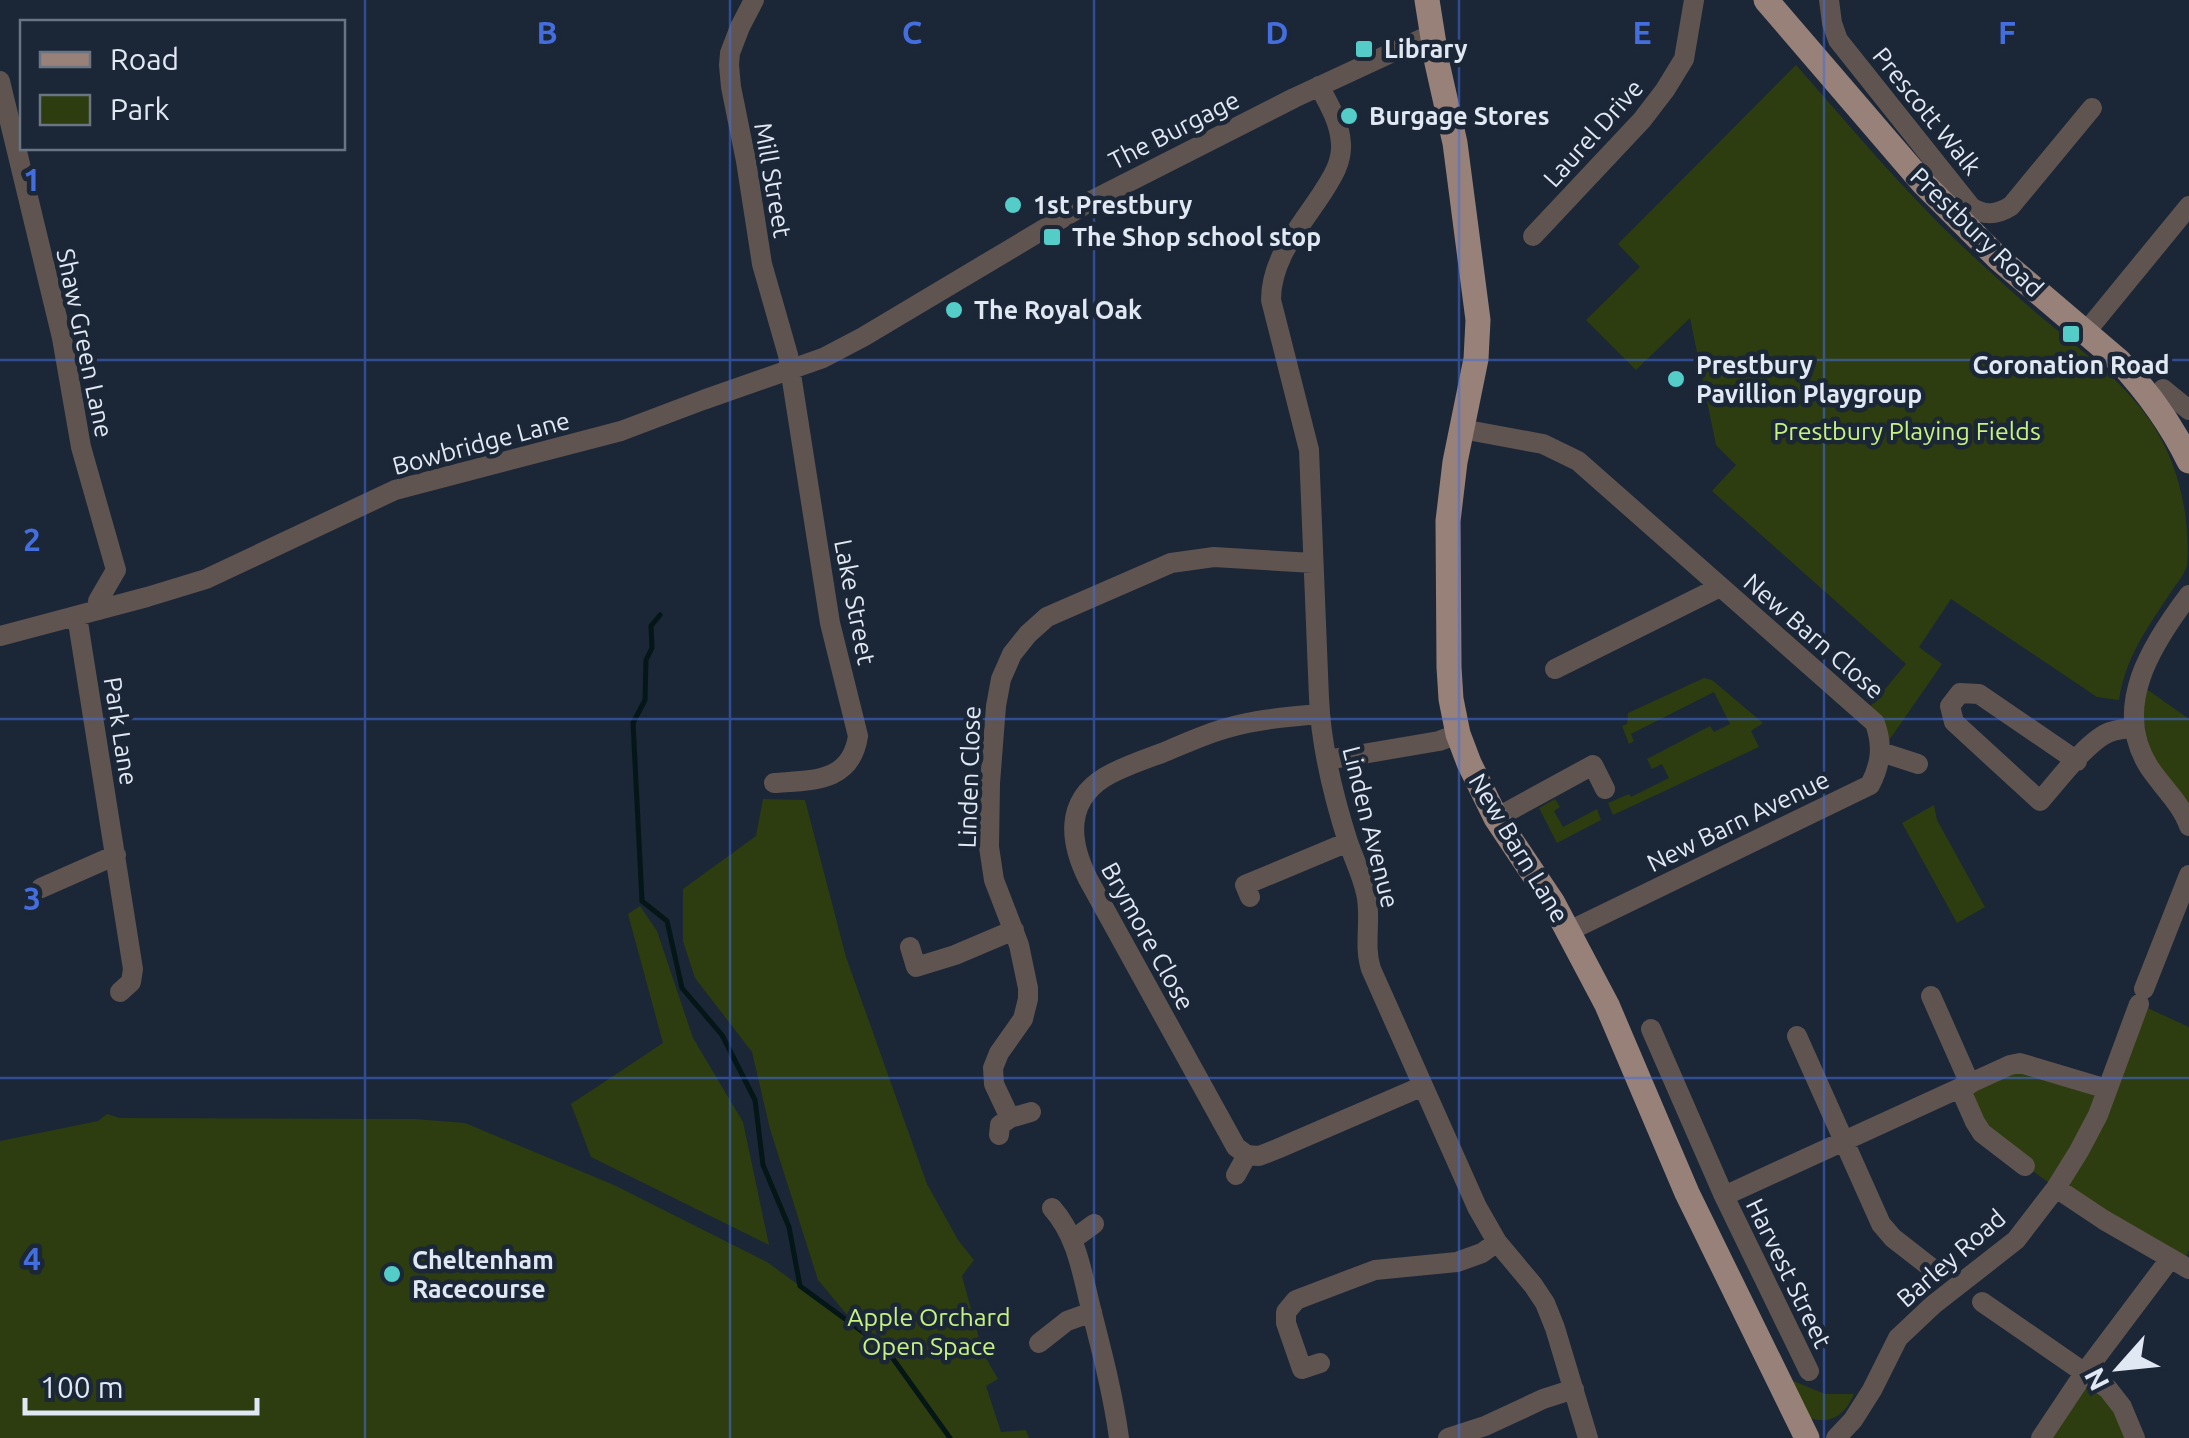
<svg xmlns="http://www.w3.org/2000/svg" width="2189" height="1438" font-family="Ubuntu,sans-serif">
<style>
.green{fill:#2d3d0f}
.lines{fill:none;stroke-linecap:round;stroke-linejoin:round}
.stream{stroke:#051617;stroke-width:5}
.minor{stroke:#5f5450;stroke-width:20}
.major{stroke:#978179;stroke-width:25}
.grid{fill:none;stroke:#446ddd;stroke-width:2.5;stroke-opacity:0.55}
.poi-dot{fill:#54cdc8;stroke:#1b2637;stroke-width:4}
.labels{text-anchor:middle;stroke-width:9;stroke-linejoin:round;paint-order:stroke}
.poi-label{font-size:25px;font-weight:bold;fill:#e0e8f3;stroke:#1b2637;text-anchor:start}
.street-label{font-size:25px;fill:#e0e8f3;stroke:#1b2637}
.park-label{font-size:25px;fill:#c6f280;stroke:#1b2637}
.grid-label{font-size:32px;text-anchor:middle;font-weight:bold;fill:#446ddd;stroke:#1b2637;stroke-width:9;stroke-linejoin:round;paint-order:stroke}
</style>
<rect width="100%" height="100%" fill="#1b2637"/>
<path class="green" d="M1796,65C1850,126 1902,189 1961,245C1989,271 2017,297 2046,321C2116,379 2170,416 2185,512C2187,527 2189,551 2187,566C2184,576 2173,588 2167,598C2145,631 2125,660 2119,700L2097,697L1951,599L1919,647L1942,664L1881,752L1864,714L1906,664L1712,491L1736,465L1716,445L1690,318L1636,370L1586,320L1640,267L1618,244Z
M1704,678L1712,680L1763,723L1751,731L1759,747L1613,815L1608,803L1629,794L1631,797L1669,778L1662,764L1652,769L1647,759L1710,726L1714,732L1730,724L1714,692L1631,734L1634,741L1629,744L1622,726L1627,724L1628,713Z
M2138,683L2189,719V826L2152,772Z
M763,799L805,800L846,957L927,1184L958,1240L974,1260L962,1276L983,1353L998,1379L986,1386L1001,1432L1026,1430L1029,1438H0V1141L98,1121L107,1114L120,1118L415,1119L465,1123L614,1185L767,1262L859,1329L818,1280L770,1129L752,1052L695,978L683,941V889L756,836Z
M1555,799L1560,807L1554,811L1563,827L1597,809L1601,820L1557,843L1539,808Z
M1934,805L1937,820L1985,907L1957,923L1902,823Z
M640,906L657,931L693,1038L743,1122L769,1245L591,1157L571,1104L663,1043L628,914Z
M2139,1004L2189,1027V1250L2183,1266L2056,1188L1993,1142L1960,1088L2010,1065L2107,1089Z
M1791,1380L1825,1394H1854C1845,1415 1831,1426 1807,1417Z
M2087,1386L2107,1395L2126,1438H2050Z"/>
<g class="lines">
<path class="stream" d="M660,615L651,626L652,648L646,660L645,700L633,723L642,901L667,921L682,988L722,1035L755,1100L763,1165L789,1227L800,1286L886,1349L950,1438"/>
<path class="minor" d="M754,0L740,27L730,53L729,65L731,87L746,161L762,264L788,355L830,623L858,736C851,783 812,780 774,783
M1829,0L1832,23L1838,40L1971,207C1984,216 1997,215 2011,206L2092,108
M0,81L62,338L81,447L116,570L98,601L99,610
M1319,86C1329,104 1340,123 1341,144C1342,164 1331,179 1321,195C1299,228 1271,259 1271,300L1309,450L1319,698C1321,746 1333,795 1348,842C1354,859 1362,875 1366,893C1372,918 1363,944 1371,969L1477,1207L1497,1242L1533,1285L1545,1303L1555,1328L1588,1438
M1533,236L1642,120L1665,90L1684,59L1694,0
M2085,333L2189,206
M2163,389L2189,410
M1462,429L1543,444L1578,461L1875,723C1883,746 1881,764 1870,785L1569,931
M2189,595C2152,644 2111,707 2149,767C2162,787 2181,803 2189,826
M77,616L133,969L131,982L120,992
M0,636L147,597L206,579L395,490L621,431L703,400L823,358L863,337L1091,201L1294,98L1432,34
M1555,669L1720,587
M1881,752L1918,764
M1327,760L1439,741L1458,734
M2077,761L1979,694L1960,693L1950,706L1954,722L2040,801C2057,782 2088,740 2110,732C2118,729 2126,729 2134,728
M1496,818L1593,765L1605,789
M41,888L116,855
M1250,897L1245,885L1348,842
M910,947L916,967L955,955L1014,930
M2144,989L2189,875
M1931,996L1970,1084
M1651,1029L1724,1196
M1797,1036L1881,1224L1893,1238L1934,1270
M1960,1088L1975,1122L1982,1133L2025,1166
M1010,1118L1031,1112
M999,1135L1000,1125L1010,1118L994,1084L993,1068L999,1053L1023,1019L1028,999V988L1019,945L994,880L989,847L990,783L996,706L1001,679L1012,654L1028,634L1047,617L1171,563L1214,557L1313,563
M1247,1155L1236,1147L1088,879C1070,843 1064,802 1105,777C1122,767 1143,760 1162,753C1184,744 1205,734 1227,728C1258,719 1288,717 1319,714
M1247,1155L1259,1156L1277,1149L1423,1086
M1236,1175L1247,1155
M2056,1188L2104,1220L2189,1269
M1052,1208C1077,1236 1082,1273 1091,1309C1102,1352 1113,1394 1119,1438
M1072,1240L1094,1224
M1982,1302L2108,1389L2122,1407L2135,1438
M1039,1343L1067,1321L1092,1312
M1320,1363L1302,1369L1286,1323V1312L1296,1300L1375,1270L1457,1262L1482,1253L1497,1242
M1809,1371L1724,1196L2010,1065L2020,1063L2107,1089
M1448,1438L1485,1426L1543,1399L1574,1389
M1836,1438L1853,1420L1872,1390L1898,1338L1933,1305L2016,1240L2056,1188L2079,1151L2098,1115L2139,1004
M2041,1438L2085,1372L2170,1259"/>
<path class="major" d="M1427,0L1437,63L1455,143L1478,320L1476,359L1455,462L1448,521L1449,667L1451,699L1458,734L1469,763L1496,818L1553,903L1607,1005L1687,1193L1807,1438
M1766,0L1924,184L1998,258L2119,361C2147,391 2171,424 2189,461"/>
</g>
<path class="grid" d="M365,0V1438M730,0V1438M1094,0V1438M1459,0V1438M1824,0V1438M0,360H2189M0,719H2189M0,1078H2189"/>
<g class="poi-dot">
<rect x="1354" y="39" width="20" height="20" rx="5"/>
<circle cx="1349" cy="116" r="10"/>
<circle cx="1013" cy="205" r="10"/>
<rect x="1042" y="227" width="20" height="20" rx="5"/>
<circle cx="954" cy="310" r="10"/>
<rect x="2061" y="324" width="20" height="20" rx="5"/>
<circle cx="1676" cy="379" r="10"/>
<circle cx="392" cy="1274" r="10"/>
</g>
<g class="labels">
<g class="poi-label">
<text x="1384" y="58">Library</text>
<text x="1369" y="125">Burgage Stores</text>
<text x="1033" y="214">1st Prestbury</text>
<text x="1072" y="246">The Shop school stop</text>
<text x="974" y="319">The Royal Oak</text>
<text x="1696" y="374">Prestbury<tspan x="1696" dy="29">Pavillion Playgroup</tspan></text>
<text x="2071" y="374" text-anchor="middle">Coronation Road</text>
<text x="412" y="1269">Cheltenham<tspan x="412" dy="29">Racecourse</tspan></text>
</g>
<g class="street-label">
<text transform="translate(1927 111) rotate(51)" y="9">Prescott Walk</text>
<text transform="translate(1174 130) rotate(-27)" y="9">The Burgage</text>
<text transform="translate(1593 133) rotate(-48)" y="9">Laurel Drive</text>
<text transform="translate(773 180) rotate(80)" y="9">Mill Street</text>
<text transform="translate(1977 232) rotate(44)" y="9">Prestbury Road</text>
<text transform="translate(85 343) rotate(78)" y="9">Shaw Green Lane</text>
<text transform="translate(481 443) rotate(-15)" y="9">Bowbridge Lane</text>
<text transform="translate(855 602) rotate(79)" y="9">Lake Street</text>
<text transform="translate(1814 636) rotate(41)" y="9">New Barn Close</text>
<text transform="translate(121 731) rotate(81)" y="9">Park Lane</text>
<text transform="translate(969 777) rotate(-88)" y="9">Linden Close</text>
<text transform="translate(1738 821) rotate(-26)" y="9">New Barn Avenue</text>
<text transform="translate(1371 827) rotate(76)" y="9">Linden Avenue</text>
<text transform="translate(1519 848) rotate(59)" y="9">New Barn Lane</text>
<text transform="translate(1148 936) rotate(61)" y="9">Brymore Close</text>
<text transform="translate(1951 1258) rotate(-41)" y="9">Barley Road</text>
<text transform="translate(1789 1273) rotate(64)" y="9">Harvest Street</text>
</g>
<g class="park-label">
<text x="1907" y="440">Prestbury Playing Fields</text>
<text x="929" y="1326">Apple Orchard<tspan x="929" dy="29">Open Space</tspan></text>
</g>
</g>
<g class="grid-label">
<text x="547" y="44">B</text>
<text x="912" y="44">C</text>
<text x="1277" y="44">D</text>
<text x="1642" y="44">E</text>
<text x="2007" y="44">F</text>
<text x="32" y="191">1</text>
<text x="32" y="551">2</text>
<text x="32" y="910">3</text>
<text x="32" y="1270">4</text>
</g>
<rect x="20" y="20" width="325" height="130" fill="#1b2637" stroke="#6a7482" stroke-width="2.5"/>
<rect x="40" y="52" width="50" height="15" fill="#978179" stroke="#6a7482" stroke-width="2.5"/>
<text x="110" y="70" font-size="30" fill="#e0e8f3">Road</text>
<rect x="40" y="95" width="50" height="30" fill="#2d3d0f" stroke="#6a7482" stroke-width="2.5"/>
<text x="110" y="120" font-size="30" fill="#e0e8f3">Park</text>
<g transform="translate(2119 1368) rotate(243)" stroke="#1b2637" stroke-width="8" paint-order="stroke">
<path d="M0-8L18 38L0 25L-18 38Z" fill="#e0e8f3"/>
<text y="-15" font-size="28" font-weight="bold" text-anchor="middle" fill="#e0e8f3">N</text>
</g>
<path d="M25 1398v15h232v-15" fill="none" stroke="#e0e8f3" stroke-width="5"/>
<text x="40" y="1398" font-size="30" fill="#e0e8f3" stroke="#1b2637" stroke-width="8" paint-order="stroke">100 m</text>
</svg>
